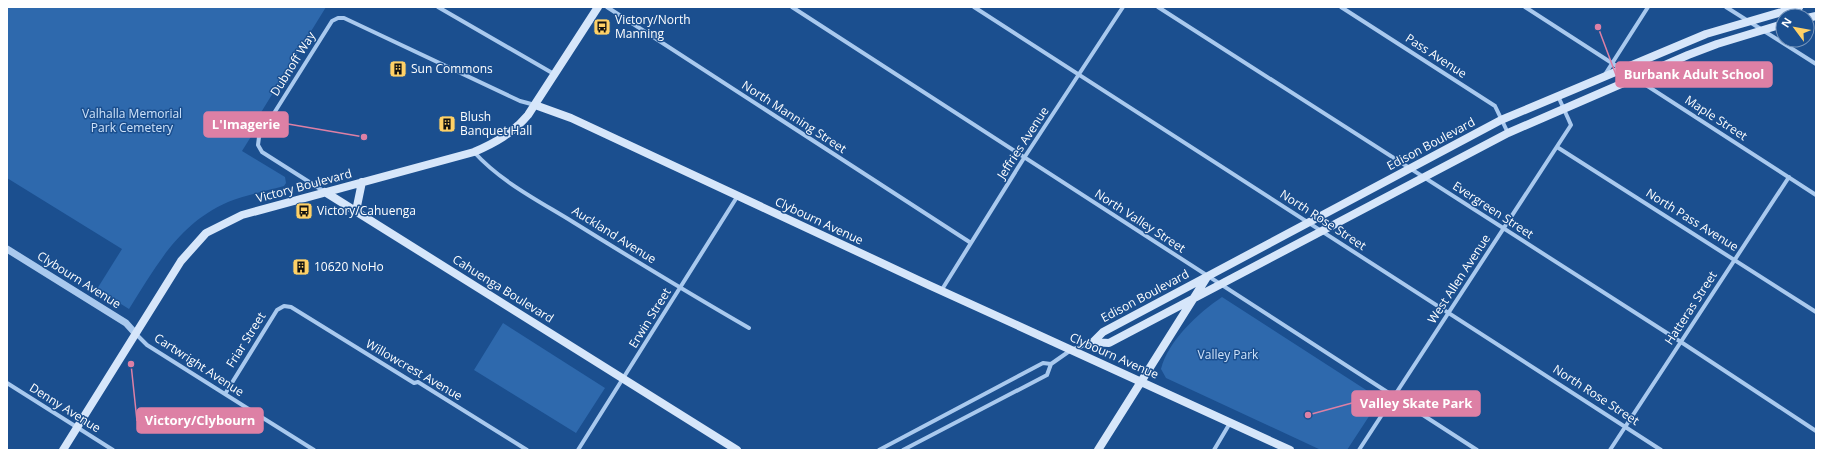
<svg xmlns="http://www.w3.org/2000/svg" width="1823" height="457" font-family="'Open Sans',sans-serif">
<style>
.green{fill:#2e69ad}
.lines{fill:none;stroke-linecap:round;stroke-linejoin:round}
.minor{stroke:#a9c9ee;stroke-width:4}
.tertiary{stroke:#a9c9ee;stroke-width:7}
.secondary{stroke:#d6e6fa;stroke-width:8}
.labels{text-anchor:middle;stroke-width:3;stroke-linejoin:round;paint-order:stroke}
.poi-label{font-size:12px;fill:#fff;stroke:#1b4f8f;text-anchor:start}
.street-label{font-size:12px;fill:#fff;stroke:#1b4f8f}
.park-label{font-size:12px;fill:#cfe3fa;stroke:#1b4f8f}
.leader{fill:none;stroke:#dd80a5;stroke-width:1.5}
.callout-dot{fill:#dd80a5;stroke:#1b4f8f;stroke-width:1.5}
.callout{fill:#dd80a5;stroke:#dd80a5;stroke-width:1.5}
.callout-label{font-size:13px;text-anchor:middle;font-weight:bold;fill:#fff}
</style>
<rect width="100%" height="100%" fill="#1b4f8f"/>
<path class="green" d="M7,7H326L252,127V135L242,151L285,177L286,183L284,186C266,191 245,195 228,202C178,224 157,265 129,309L97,289L122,249L7,178Z
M1222,297L1377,397L1379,401L1347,450H1321L1166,378L1161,369C1168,341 1198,313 1222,297Z
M503,323L605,388L576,433L474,370Z"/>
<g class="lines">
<path class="minor" d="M438,7L554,74
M607,7L971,243
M792,7L1477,450
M974,7L1661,450
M1158,7L1681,342L1816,431
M1341,7L1495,106L1508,133
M1525,7L1816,195
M1726,7L1816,64
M1604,76L1648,7
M1557,147L1816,312
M474,152C501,182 539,201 573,222C631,258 690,294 749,328
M325,192L262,152L258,145L259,137L332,21L338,18H344L520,101L535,105
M941,291L1024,158L1123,7
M135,333L147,345L314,450
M7,383L113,450
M225,394L277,310L284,306L291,307L414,383L418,382L527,450
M578,450L737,197
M879,450L1043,363L1051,364L1071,350L1093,342
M903,450L1047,375L1051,364
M1214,450L1230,423
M1359,450L1571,125L1558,96
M1610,450L1789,177"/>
<path class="tertiary" d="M7,249L126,323L135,333"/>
<path class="secondary" d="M1807,18L1816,16
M535,105L571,118L929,285L1290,450
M325,192L737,450
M356,211L362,182
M1093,342L1103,332L1501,120L1706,34L1799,7
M1093,342L1109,343L1508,133L1688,55L1717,44L1783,24
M63,450L181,261L206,233L242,215L474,152C495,143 513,133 528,115L598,7
M1098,450L1207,277"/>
</g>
<defs>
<g id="bus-square" transform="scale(0.9)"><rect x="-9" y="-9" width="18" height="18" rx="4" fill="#ffd166" stroke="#1b4f8f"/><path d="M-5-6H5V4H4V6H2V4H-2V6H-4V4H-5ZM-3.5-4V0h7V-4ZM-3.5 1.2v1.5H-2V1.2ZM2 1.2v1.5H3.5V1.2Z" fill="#111"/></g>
<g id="building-square" transform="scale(0.9)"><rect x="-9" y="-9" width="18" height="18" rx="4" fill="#ffd166" stroke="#1b4f8f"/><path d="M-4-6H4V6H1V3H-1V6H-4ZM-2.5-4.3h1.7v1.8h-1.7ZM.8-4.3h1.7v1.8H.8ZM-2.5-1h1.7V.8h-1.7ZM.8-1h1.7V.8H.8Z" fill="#111"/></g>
</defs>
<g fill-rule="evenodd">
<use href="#bus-square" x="602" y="27"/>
<use href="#building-square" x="398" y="69"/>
<use href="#building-square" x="447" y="124"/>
<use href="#bus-square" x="304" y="211"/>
<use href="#building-square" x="301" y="267"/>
</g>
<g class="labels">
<g class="poi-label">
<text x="615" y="24">Victory/North<tspan x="615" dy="14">Manning</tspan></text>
<text x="411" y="73">Sun Commons</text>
<text x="460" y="121">Blush<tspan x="460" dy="14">Banquet Hall</tspan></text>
<text x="317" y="215">Victory/Cahuenga</text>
<text x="314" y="271">10620 NoHo</text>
</g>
<g class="street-label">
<text transform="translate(1436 56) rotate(33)" y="4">Pass Avenue</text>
<text transform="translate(293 64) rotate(-58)" y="4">Dubnoff Way</text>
<text transform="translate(794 117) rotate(33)" y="4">North Manning Street</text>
<text transform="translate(1716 118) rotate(33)" y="4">Maple Street</text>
<text transform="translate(1023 143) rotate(-57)" y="4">Jeffries Avenue</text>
<text transform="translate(1431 144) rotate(-28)" y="4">Edison Boulevard</text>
<text transform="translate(304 186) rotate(-15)" y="4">Victory Boulevard</text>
<text transform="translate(1493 210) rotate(33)" y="4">Evergreen Street</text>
<text transform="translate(1323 220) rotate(33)" y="4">North Rose Street</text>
<text transform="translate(1692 220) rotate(32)" y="4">North Pass Avenue</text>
<text transform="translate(819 221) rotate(25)" y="4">Clybourn Avenue</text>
<text transform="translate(1140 221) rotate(33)" y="4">North Valley Street</text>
<text transform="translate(614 235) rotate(32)" y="4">Auckland Avenue</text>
<text transform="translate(1459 279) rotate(-57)" y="4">West Allen Avenue</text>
<text transform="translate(79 280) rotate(32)" y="4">Clybourn Avenue</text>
<text transform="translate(503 289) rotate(32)" y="4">Cahuenga Boulevard</text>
<text transform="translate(1145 296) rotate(-28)" y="4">Edison Boulevard</text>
<text transform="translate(1691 308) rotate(-57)" y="4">Hatteras Street</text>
<text transform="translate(650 318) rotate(-58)" y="4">Erwin Street</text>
<text transform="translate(246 340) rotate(-58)" y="4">Friar Street</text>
<text transform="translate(1114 356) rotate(24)" y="4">Clybourn Avenue</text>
<text transform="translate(199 365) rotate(33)" y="4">Cartwright Avenue</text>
<text transform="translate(414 370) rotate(30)" y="4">Willowcrest Avenue</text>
<text transform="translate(1596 395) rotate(33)" y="4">North Rose Street</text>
<text transform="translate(65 408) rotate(32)" y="4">Denny Avenue</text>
</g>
<g class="park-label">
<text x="132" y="118">Valhalla Memorial<tspan x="132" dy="14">Park Cemetery</tspan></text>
<text x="1228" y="359">Valley Park</text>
</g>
</g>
<path class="leader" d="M1598 27L1616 75M364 137L288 124M1308 415L1352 403M131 364L137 421"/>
<g class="callout-dot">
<circle cx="1598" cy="27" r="4"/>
<circle cx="364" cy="137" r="4"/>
<circle cx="1308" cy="415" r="4"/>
<circle cx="131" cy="364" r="4"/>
</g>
<g class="callout">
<rect x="1616" y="62" width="156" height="25" rx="4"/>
<rect x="204" y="112" width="84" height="25" rx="4"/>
<rect x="1352" y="391" width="128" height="25" rx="4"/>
<rect x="137" y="408" width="126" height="25" rx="4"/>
</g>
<g class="callout-label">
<text x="1694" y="79">Burbank Adult School</text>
<text x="246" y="129">L'Imagerie</text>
<text x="1416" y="408">Valley Skate Park</text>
<text x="200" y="425">Victory/Clybourn</text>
</g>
<rect width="1823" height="457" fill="none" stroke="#ffffff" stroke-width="16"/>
<g transform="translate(1795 28) rotate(302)"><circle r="19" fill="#1b4f8f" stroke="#7695bc"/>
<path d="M0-3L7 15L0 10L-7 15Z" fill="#ffd166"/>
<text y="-6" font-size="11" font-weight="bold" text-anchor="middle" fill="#ffffff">N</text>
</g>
</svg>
